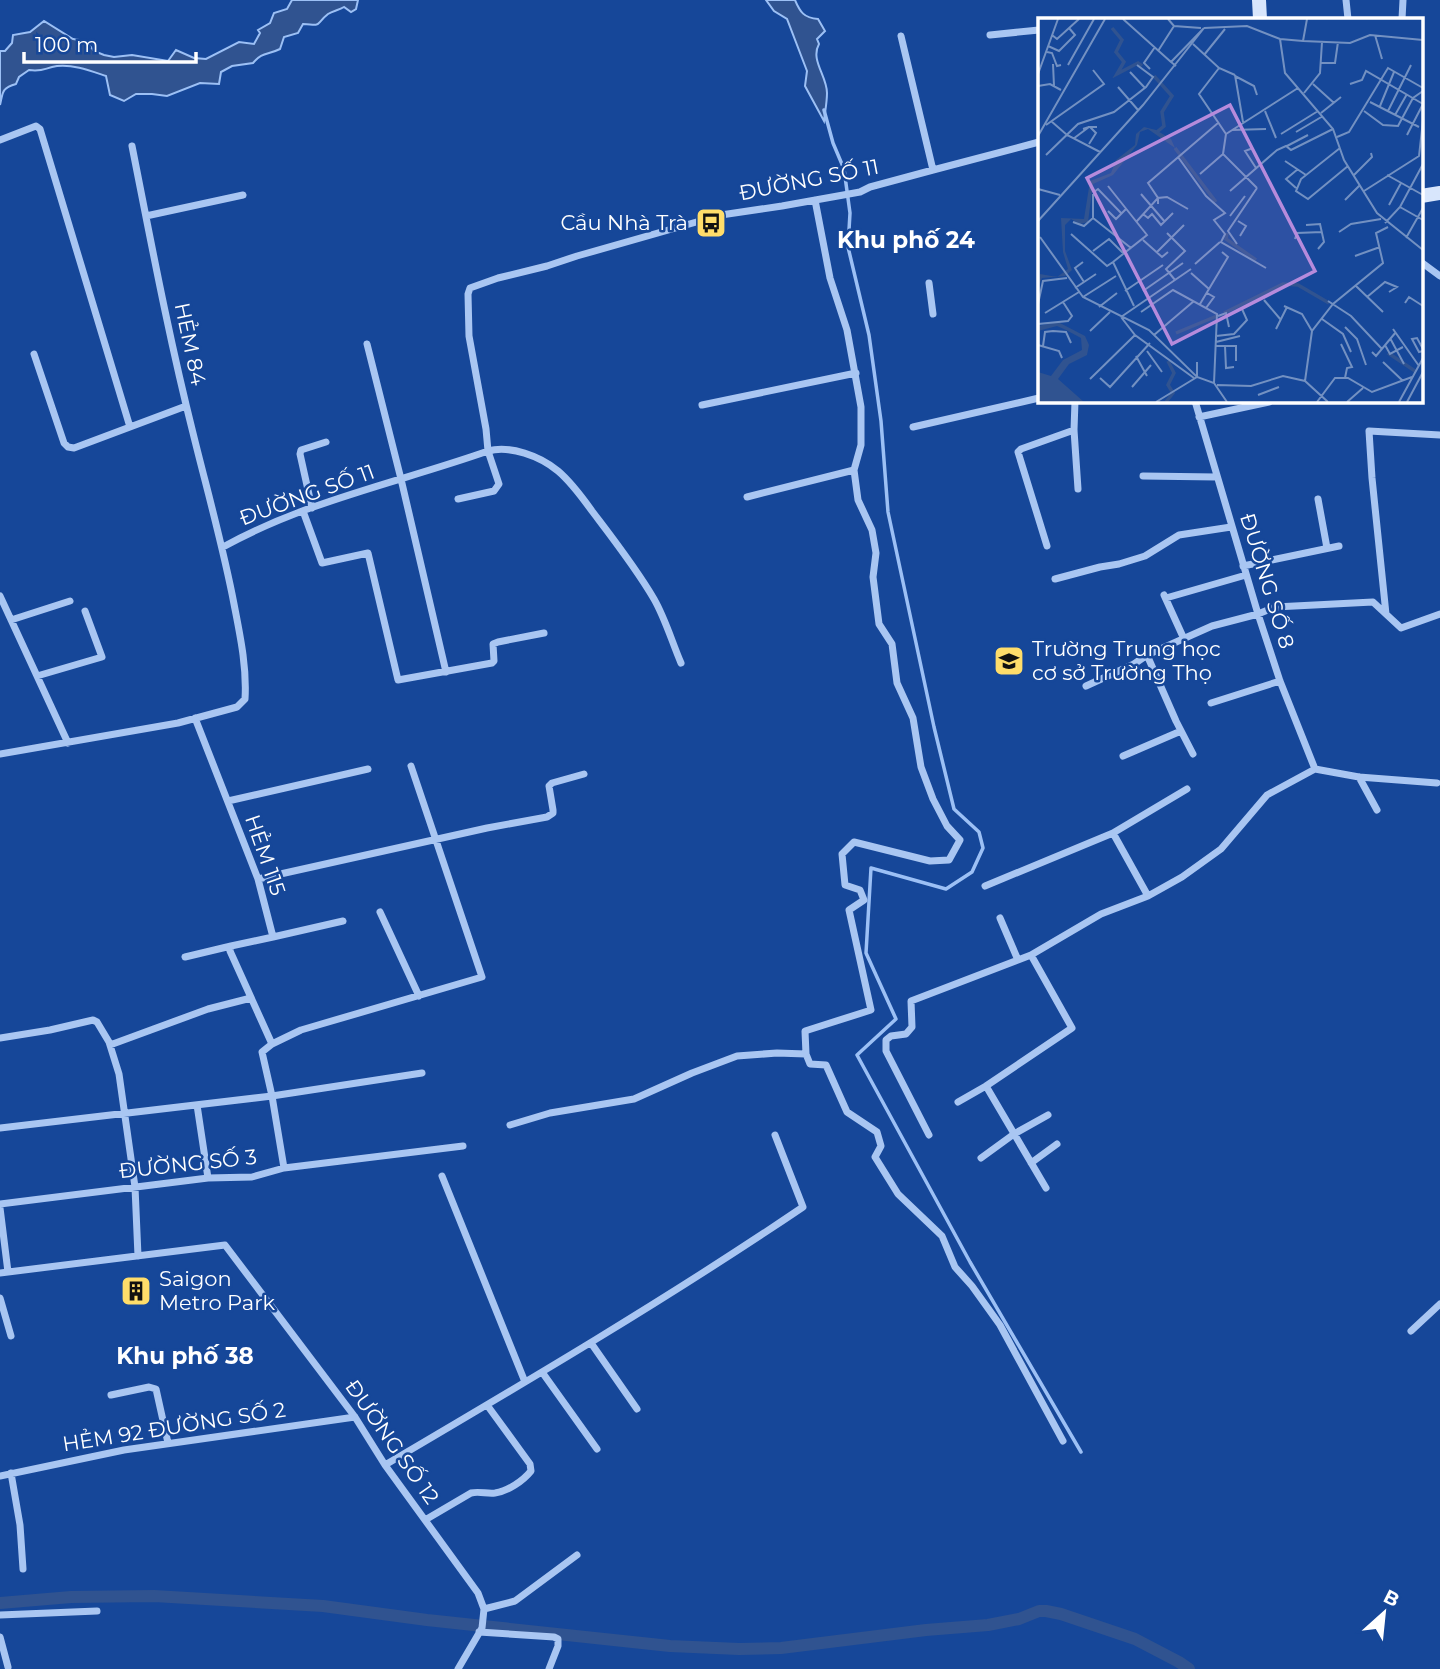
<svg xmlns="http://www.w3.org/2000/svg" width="1440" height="1669" font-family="Montserrat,sans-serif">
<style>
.water{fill:#305390;stroke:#9cc0f5;stroke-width:2}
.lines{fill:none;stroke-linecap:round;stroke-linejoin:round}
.stream{stroke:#9cc0f5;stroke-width:3.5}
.canal{stroke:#305390;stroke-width:12}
.street{stroke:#a9c6f2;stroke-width:7}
.secondary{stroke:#d8e6fc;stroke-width:14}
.labels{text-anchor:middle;stroke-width:5;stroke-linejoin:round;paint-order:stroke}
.street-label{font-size:21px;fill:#fff;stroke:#164799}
.poi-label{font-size:21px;fill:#fff;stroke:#164799;text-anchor:start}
.neighbourhood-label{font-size:23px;font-weight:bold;fill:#fff;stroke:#164799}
.inset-river{fill:none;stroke:#305390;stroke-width:3.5}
.inset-road{fill:none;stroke:#7391c2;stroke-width:2}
.view{fill:#b68bdc;fill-opacity:0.15;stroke:#b68bdc;stroke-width:3.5}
.inset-edge{fill:none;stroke:#fff;stroke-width:3.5}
</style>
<rect width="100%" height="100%" fill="#164799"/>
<path class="water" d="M292,0H358L356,9L351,12L344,7C339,10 333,11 328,14C314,25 324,26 303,24L298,33L284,37L280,49C268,55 262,52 253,63L232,66L221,72L219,84L200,83L167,96L152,94H136L124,101L110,95L106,76C91,71 73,64 57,66C44,68 44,72 29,70L19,77L16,84C1,88 3,93 0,105V51H5L12,43L13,35L30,32L44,21L73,39L86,41L94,51L104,55L114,57L132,55L168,61L176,50L194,58L206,59L239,42L254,44L260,33L258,30L270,23L274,13L287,9Z
M766,0H795C800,12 804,18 818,19L825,31L817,39L819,44C810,60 827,76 827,93C827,102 825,112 824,121L805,86L807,71L787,19L774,11Z"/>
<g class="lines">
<path class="stream" d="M824,110L833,143L844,169L850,213L848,247L869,335L881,421L888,512L934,727L954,809L979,832L983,848L972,872L946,889L871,868L866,953L896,1019L857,1055L970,1262L1081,1452"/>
<path class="canal" d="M0,1603L71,1597L154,1596L323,1606L427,1620L670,1646L739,1649L781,1648L926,1630L988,1625L1019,1619L1039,1611H1046L1061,1614L1135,1639L1179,1662L1189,1669"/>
<path class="street" d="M1346,0L1348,19
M1402,19L1403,0
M990,35L1039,30
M901,36L933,170
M0,140L36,126L40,129L130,427
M815,200L830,278L847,330L861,407V445L854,470L858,500L872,530L876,553L873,577L879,624L892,644L897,683L913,718L921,767L933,799L947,826L960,840L949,860L930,861L854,842L842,854L845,885L860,890L864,900L849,910L871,1010L805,1031L806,1054L810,1064L826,1065L847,1112L877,1132L881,1146L875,1157L898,1194L942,1236L955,1267L972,1286L1000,1325L1063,1441
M146,216L243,195
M1421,262L1440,276
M929,283L933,314
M367,344L401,479L446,672
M34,354L64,443L68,447L74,448L186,406
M1075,401L1074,430L1078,489
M1195,401L1258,614L1280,681L1315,769
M702,405L856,373
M1199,417L1269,402
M913,427L1039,398
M1143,476L1216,477
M747,497L854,470
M458,499L494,491L499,484L488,451C510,445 540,456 558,471C571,482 582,497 592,511C614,540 636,568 654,599C665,618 672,642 681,663
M1318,499L1327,548
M312,508L300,454L301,450L326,442
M303,511L322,563L368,553L398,680L492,663L494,661L493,644L498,642L544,633
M1047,546L1018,452L1021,449L1074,430
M223,547C306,501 400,482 488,451L486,429L469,336L468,294L470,288L498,278L547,266L577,256L721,215L782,206L860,192L870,187L933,170L1039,142
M1243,566L1339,546
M1055,579L1100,567L1119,564L1145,556L1179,535L1231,527
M1164,595L1184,639
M0,596L68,743
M1166,598L1246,575
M1386,614L1372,478L1369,431L1440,435
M11,620L70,601
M1147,655L1176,721L1193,754
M37,676L102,657L85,611
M1086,686L1134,664L1147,655L1212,626L1258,614L1275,607L1373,602L1401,628L1440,614
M1211,703L1280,681
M195,718L258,879L273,937L343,921
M0,754L178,723L237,707L245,699C247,667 240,635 234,604C223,546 207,490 193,433C169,338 151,242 132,146
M1123,756L1181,731
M1315,769L1359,777L1437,783
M1359,777L1377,810
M228,801L368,769
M1113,833L1148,896
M258,879L487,828L547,817L553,813V810L549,786L552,783L584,774
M985,886L1113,833L1187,789
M380,912L419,996
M1000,918L1018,960
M185,957L231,946
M0,1038L50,1030L93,1020L97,1022L109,1042L119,1074L135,1187L138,1256
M272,1044L230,951L231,946L273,937
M110,1045L208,1009L251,998
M986,1086L1072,1028L1031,955
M958,1102L986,1086L1046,1188
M197,1105L208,1178
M510,1125L550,1113L634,1099L692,1073L737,1056L777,1053L806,1054
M0,1128L272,1096L422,1073
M929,1135L886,1051V1040L891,1036L906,1034L912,1027L911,1001L1031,955L1101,914L1148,896L1182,877L1221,849L1267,795L1315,769
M981,1158L1014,1134L1048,1115
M1031,1163L1057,1144
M284,1168L272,1096L262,1052L272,1044L301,1030L482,977L411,766
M442,1176L525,1382
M0,1204L208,1178L252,1177L284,1168L463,1146
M0,1208L8,1272
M0,1273L225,1245L355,1417L385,1465L478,1593L484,1609L482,1628L458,1669
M0,1298L11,1336
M1411,1331L1440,1304
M591,1343L637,1409
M542,1372L597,1449
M111,1395L149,1387L156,1389L168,1443
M385,1465C526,1382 667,1299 803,1207L775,1135
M11,1473L20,1525L23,1569
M0,1476L124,1450L355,1417
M425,1520L471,1493C479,1491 487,1494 495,1493C508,1491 523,1481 531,1471L530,1464L487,1405
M484,1609L515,1601L577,1555
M0,1615L97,1611
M479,1632L554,1637L558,1639V1646L549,1669
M0,1637L8,1667"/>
<path class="secondary" d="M1259,0L1260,19
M1421,196L1440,193"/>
</g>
<defs>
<g id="bus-square" transform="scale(1.575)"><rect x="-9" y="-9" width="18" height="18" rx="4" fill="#ffdd6a" stroke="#164799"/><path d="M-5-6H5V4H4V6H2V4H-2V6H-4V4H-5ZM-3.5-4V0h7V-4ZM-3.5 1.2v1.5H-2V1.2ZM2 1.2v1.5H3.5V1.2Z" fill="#111"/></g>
<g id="school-square" transform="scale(1.575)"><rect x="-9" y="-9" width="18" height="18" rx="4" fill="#ffdd6a" stroke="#164799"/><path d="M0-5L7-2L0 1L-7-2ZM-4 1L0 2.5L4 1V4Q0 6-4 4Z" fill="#111"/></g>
<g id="building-square" transform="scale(1.575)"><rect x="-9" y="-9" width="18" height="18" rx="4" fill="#ffdd6a" stroke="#164799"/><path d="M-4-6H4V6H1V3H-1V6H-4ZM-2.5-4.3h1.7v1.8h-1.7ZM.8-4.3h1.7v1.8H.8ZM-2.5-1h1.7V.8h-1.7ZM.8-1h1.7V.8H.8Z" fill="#111"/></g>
</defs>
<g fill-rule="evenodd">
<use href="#bus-square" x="711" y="223"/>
<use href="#school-square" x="1009" y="661"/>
<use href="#building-square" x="136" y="1291"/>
</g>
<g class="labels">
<g class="street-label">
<text transform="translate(809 180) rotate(-11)" y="7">ĐƯỜNG SỐ 11</text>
<text transform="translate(190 344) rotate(78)" y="7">HẺM 84</text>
<text transform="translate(307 495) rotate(-20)" y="7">ĐƯỜNG SỐ 11</text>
<text transform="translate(1267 581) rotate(73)" y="7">ĐƯỜNG SỐ 8</text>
<text transform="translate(265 855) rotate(71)" y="7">HẺM 115</text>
<text transform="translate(188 1164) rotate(-6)" y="7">ĐƯỜNG SỐ 3</text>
<text transform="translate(174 1427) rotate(-9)" y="7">HẺM 92 ĐƯỜNG SỐ 2</text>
<text transform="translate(392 1442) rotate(55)" y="7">ĐƯỜNG SỐ 12</text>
</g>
<g class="poi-label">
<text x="688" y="230" text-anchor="end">Cầu Nhà Trà</text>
<text x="1032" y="656">Trường Trung học<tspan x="1032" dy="24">cơ sở Trường Thọ</tspan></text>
<text x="159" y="1286">Saigon<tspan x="159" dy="24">Metro Park</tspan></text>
</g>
<g class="neighbourhood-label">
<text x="906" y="248">Khu phố 24</text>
<text x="185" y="1364">Khu phố 38</text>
</g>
</g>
<g transform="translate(1038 18)">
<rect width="385" height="385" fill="#164799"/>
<path d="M106,109L118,112L133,121L137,130L110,111L102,114L99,127L75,157L55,166L50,204L42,206L33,201L27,207V233L34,252L27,258L4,260L0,269L2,256L19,259L30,251L25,234L23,200L46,201L52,163L73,155L78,142L97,127L98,116ZM20,304L47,318L51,327L49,337L31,346L20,361L46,384H0V354L13,358L25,342L44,332L43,320L28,312L19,308L0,313V308Z" fill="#305390"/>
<path class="inset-river" d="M74,10L84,22L78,34L86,44L79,56L100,45L104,48M116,58L134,78L124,94L126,108L119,114M137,130L178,184M189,215L188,221L218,242M186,295L245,266L260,267L291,285M138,315L179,298M350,335L377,353M128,384L135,375L130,367L136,355L130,343"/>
<path class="inset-road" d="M85,1L133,44M130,1L136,8L163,10M166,10L209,8L242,21L265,23L312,25L332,17L385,22M14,17L19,21L41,1M337,17L344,41M242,21L247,55L295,111L306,142L339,195L385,232M265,23L269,1M155,26L181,50L197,57M10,28L21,33L37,17L31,10M120,33L136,8M9,34L14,35L19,48L23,47M166,37L187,11M283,45H297L300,24M15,46L16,68M30,47L56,1M138,48L133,44L166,10M181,50L161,76L188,116M112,51L106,45L117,29M92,54L107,70M0,56L20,1M197,57L205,104M197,58L216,68L219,77M275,66L296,85M312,66L324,62L328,53L385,86M0,68L12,66L23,72M80,69L100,92M266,75L282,55L284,24M332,84L381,109M342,88L356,54M227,93L238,120M326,93L345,107L360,108L375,80L385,73M350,93L373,47M283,95L303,79M357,97L369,76M13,103L29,117L62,134M8,107L66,66L55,52M194,112L228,111M258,114L285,98M188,116L260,70M188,116L185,136L219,170M243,116L280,93M369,117L385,86M0,118L67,1M299,119L311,114L350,50L385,70M35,121L51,109L45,111M51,126L58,115L52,109H59M249,128L270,117M215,130L207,133L218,150M302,130L263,161L258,173L270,181L310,148M8,137L40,106L76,94L108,69L115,59L99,47M140,139L168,178L187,195L176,202L187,216L183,224L228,250M247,143L268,157M162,156L185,136M316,157L334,139L333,135M349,157L385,177M70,168L109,217L75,244M258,170L248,161L260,151M0,171L22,177M192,173L239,132L248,128L253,132L295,111M326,173L381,138L385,102M56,174L60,171L84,196M55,176V200M103,176L127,204M307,182L322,167M120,186V180L129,179L150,191M351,187L363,165M362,189L385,202M70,193L78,201L88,191M105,196L110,200L114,196L123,207L135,195M192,198L207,178M55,200L93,230M0,203L105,87L166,10M99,203L120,180L110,165L180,105M200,203L208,208L202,218M35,204L46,208L55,200M347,205L362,189L385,146M268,207L282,206L286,224L280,231M301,214L313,206L343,201M129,215L147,233L128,251L137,262M33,216L69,248L75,244M2,219L45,279L111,312L159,359L176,365L189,384M368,220L385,190M257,221L259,215L284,214M105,222L124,239L130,234M199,226L190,213L219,170M55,233L71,221L86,236M119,234L146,207M317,238L342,229M45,244L37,250L46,264M75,244L96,288M157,246L182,224M153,255L171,271M318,268L345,294M37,270L58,256M87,273L125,247M105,273L145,245M45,279L78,258M329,279L347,264L359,269L351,274M226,282L243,302M290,283L313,298L344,331M367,285L371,279L385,288M0,286L5,263L29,260M162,286L190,239L184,234M246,288L264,296L274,313M61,289L79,275M168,290L176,279L169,275M103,294L135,272L179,296L176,365M7,295L41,274M180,298L188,295L191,309M83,299L97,317L156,360M83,299L153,251M284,301L305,316L313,334M0,306L30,303L34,298L25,284M307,309L319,321L328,347M238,311L249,289M355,311L381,348M52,313L72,294M116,317L156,283M178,318L196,316L209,302L204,291M352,320L366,346M178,324L202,318M303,326L314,349L309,350L307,360M0,327L21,333L24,340M347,327L352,336L365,329M5,328L7,314L15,313L28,314L33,325M178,328H198V343M187,328L188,350L196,349M385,331L379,320L374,321L381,334L385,333M109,333L124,354M334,334L338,338L358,314M98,338L109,358M345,344L365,363M62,360L72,369L112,325M52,361L97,317M267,363L274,313L295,286L345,245L338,215L350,209M179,367L213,368L245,358L267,363L290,384M94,369L113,347M220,377L241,369M118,384L159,359V344M279,384L297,360H310L334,374L374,359M309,384L325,370M361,384L385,340M369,384L385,354"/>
<path class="view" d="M192,87L277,253L134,326L49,160Z"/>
<rect width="385" height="385" class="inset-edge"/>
</g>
<g transform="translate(1384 1613) rotate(27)" stroke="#164799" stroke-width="5" paint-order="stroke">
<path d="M0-5L12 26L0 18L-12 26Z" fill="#ffffff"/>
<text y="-10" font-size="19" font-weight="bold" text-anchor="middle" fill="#ffffff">B</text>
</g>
<path d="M24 52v10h172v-10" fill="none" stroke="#ffffff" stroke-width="3.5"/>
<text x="35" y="52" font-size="21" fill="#ffffff" stroke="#164799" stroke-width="5" paint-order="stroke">100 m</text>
</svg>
